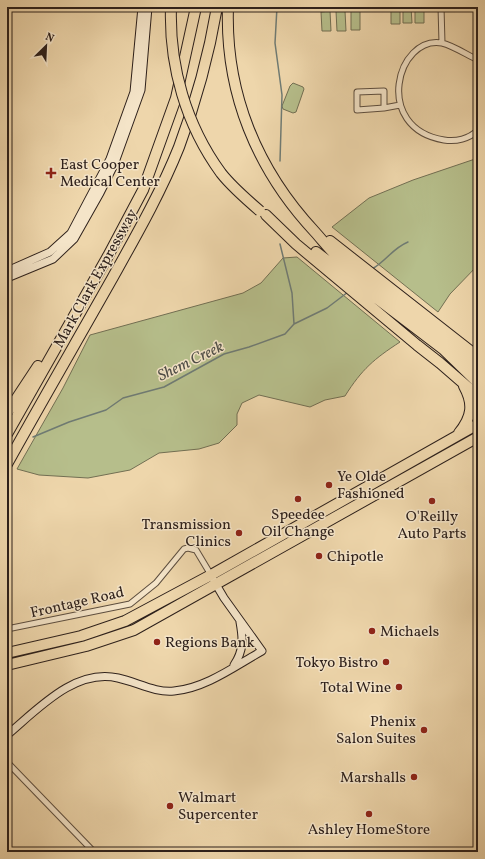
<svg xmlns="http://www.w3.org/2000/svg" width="485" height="859" font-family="Vollkorn,serif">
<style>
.green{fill:#b6be8b;stroke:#726f53}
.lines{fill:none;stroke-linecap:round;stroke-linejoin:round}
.stream{stroke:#6f7b74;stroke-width:1.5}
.street-casing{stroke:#5d4e3f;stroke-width:7}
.secondary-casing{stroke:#2d201b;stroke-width:9}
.highway-casing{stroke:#2d201b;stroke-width:12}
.street{stroke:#f4e4c8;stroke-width:5}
.secondary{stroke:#f4e4c8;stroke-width:7}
.highway{stroke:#eed6ab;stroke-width:10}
.highway-bridge-casing{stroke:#2d201b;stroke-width:12;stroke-linecap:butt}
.highway-bridge{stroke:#eed6ab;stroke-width:10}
.poi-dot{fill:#8f2418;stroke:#f4e4c8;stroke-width:1.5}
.labels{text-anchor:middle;stroke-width:3;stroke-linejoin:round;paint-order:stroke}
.poi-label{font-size:15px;fill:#2d201b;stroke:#f4e4c8;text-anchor:start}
.street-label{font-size:15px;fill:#2d201b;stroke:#f4e4c8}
.water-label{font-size:16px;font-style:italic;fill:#4e4e48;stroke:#f4e4c8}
</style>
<rect width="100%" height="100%" fill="#eed6ab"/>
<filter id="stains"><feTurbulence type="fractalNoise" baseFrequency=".005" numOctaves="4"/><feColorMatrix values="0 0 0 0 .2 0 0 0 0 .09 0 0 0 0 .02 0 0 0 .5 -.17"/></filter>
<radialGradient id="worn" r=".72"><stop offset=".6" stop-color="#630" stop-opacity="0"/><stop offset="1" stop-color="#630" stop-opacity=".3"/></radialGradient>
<path class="green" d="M391,7H400V24H391Z
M403,7H411L412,23H403Z
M415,7H424V23H415Z
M330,11L331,31H322L321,12Z
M336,11H345L346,31H337Z
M351,11H360V30H351Z
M293,83L303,87L304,89L296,112L293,113L283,109L282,106L290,86Z
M478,158V265L450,294L438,312L332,227L369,198L413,180Z
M297,257L400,342C374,359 362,369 345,396L325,400L310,407L259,395L242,403L237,414V425L219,443L199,449L159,453L130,470L88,478L39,475L17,469L63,388L90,335L243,293L261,283L283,258Z"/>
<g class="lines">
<path class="stream" d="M277,7L275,43L282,95L280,161
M280,244L292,293L294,324
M372,269C386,261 393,248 408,242
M33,437L69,422L106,410L123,398L164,387L224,354L249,347L285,334L294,324L327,308L348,292"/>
<g class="street-casing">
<path id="street" d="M441,7L442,43
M475,58L478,52
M478,60C467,55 454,46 442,43C397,35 372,128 444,140C456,142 469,139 478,130
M384,108V91L357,92V110L384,108L400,105
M7,629L130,604L156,583L184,549L188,548L196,550L211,575
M7,762L94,852"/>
</g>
<g class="secondary-casing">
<path id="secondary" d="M7,271L50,252L71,233L110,159L134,92L142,7
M7,278L53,259L74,239L100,193L114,165L141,90L148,7
M234,665C244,650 243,639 240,622
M7,735C38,709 75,668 118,678C137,682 155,693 174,691C206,688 235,666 262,651L224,598L214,581"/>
</g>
<g class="highway-casing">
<path id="highway" d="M228,7C225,93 257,170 315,232C324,242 332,253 342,261C387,298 439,329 478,372
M266,215L296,244L417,345L440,363L478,396
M330,241L478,357
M316,252L443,349L478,383
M7,413L38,366
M459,433C472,417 474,404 464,386
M7,434L108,256L143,190L176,98L196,7
M7,464C42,401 78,339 113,277C137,234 161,192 179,147C196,102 209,54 217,7
M7,653L81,636L125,621L211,575L478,424
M7,665L86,646L134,630L478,437"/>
</g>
<use href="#street" class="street"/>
<use href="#secondary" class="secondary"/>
<use href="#highway" class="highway"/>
<g class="highway-bridge-casing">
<path id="highway-bridge" d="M171,7C169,66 186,125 221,173C232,187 246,199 260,211"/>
</g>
<use href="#highway-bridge" class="highway-bridge"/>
</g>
<g class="poi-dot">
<path d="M49 167h4v4h4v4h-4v4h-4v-4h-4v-4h4z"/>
<circle cx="329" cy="485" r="4"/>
<circle cx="298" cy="499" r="4"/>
<circle cx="432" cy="501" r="4"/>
<circle cx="239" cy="533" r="4"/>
<circle cx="319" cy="556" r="4"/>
<circle cx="372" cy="631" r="4"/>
<circle cx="157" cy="642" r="4"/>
<circle cx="386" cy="662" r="4"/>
<circle cx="399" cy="687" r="4"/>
<circle cx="424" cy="730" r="4"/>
<circle cx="414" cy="777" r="4"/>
<circle cx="170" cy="806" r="4"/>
<circle cx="369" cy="814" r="4"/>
</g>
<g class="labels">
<g class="poi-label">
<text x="60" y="169">East Cooper<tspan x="60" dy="17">Medical Center</tspan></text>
<text x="337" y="481">Ye Olde<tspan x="337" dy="17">Fashioned</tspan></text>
<text x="298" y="519" text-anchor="middle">Speedee<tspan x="298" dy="17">Oil Change</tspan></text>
<text x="432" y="521" text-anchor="middle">O'Reilly<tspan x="432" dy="17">Auto Parts</tspan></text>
<text x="231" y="529" text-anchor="end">Transmission<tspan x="231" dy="17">Clinics</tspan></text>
<text x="327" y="561">Chipotle</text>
<text x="380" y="636">Michaels</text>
<text x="165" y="647">Regions Bank</text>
<text x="378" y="667" text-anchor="end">Tokyo Bistro</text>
<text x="391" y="692" text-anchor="end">Total Wine</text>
<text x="416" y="726" text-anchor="end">Phenix<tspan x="416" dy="17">Salon Suites</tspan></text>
<text x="406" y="782" text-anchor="end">Marshalls</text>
<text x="178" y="802">Walmart<tspan x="178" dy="17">Supercenter</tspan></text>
<text x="369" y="834" text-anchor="middle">Ashley HomeStore</text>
</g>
<g class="street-label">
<text transform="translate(95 278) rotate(-61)" y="5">Mark Clark Expressway</text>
<text transform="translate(77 602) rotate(-13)" y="5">Frontage Road</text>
</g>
<g class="water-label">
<text transform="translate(190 360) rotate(-26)" y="6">Shem Creek</text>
</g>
</g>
<rect width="485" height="859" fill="none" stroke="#eed6ab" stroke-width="24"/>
<rect x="8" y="8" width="469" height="843" fill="none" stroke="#2d201b" stroke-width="2"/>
<rect x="12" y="12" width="461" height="835" fill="none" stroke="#2d201b"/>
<g transform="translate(46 46) rotate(24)" stroke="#f4e4c8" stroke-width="3" paint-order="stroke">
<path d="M0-3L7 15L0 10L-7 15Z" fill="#2d201b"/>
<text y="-6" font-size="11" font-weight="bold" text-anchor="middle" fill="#2d201b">N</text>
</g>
<rect width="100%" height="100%" filter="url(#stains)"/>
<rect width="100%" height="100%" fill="url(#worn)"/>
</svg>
